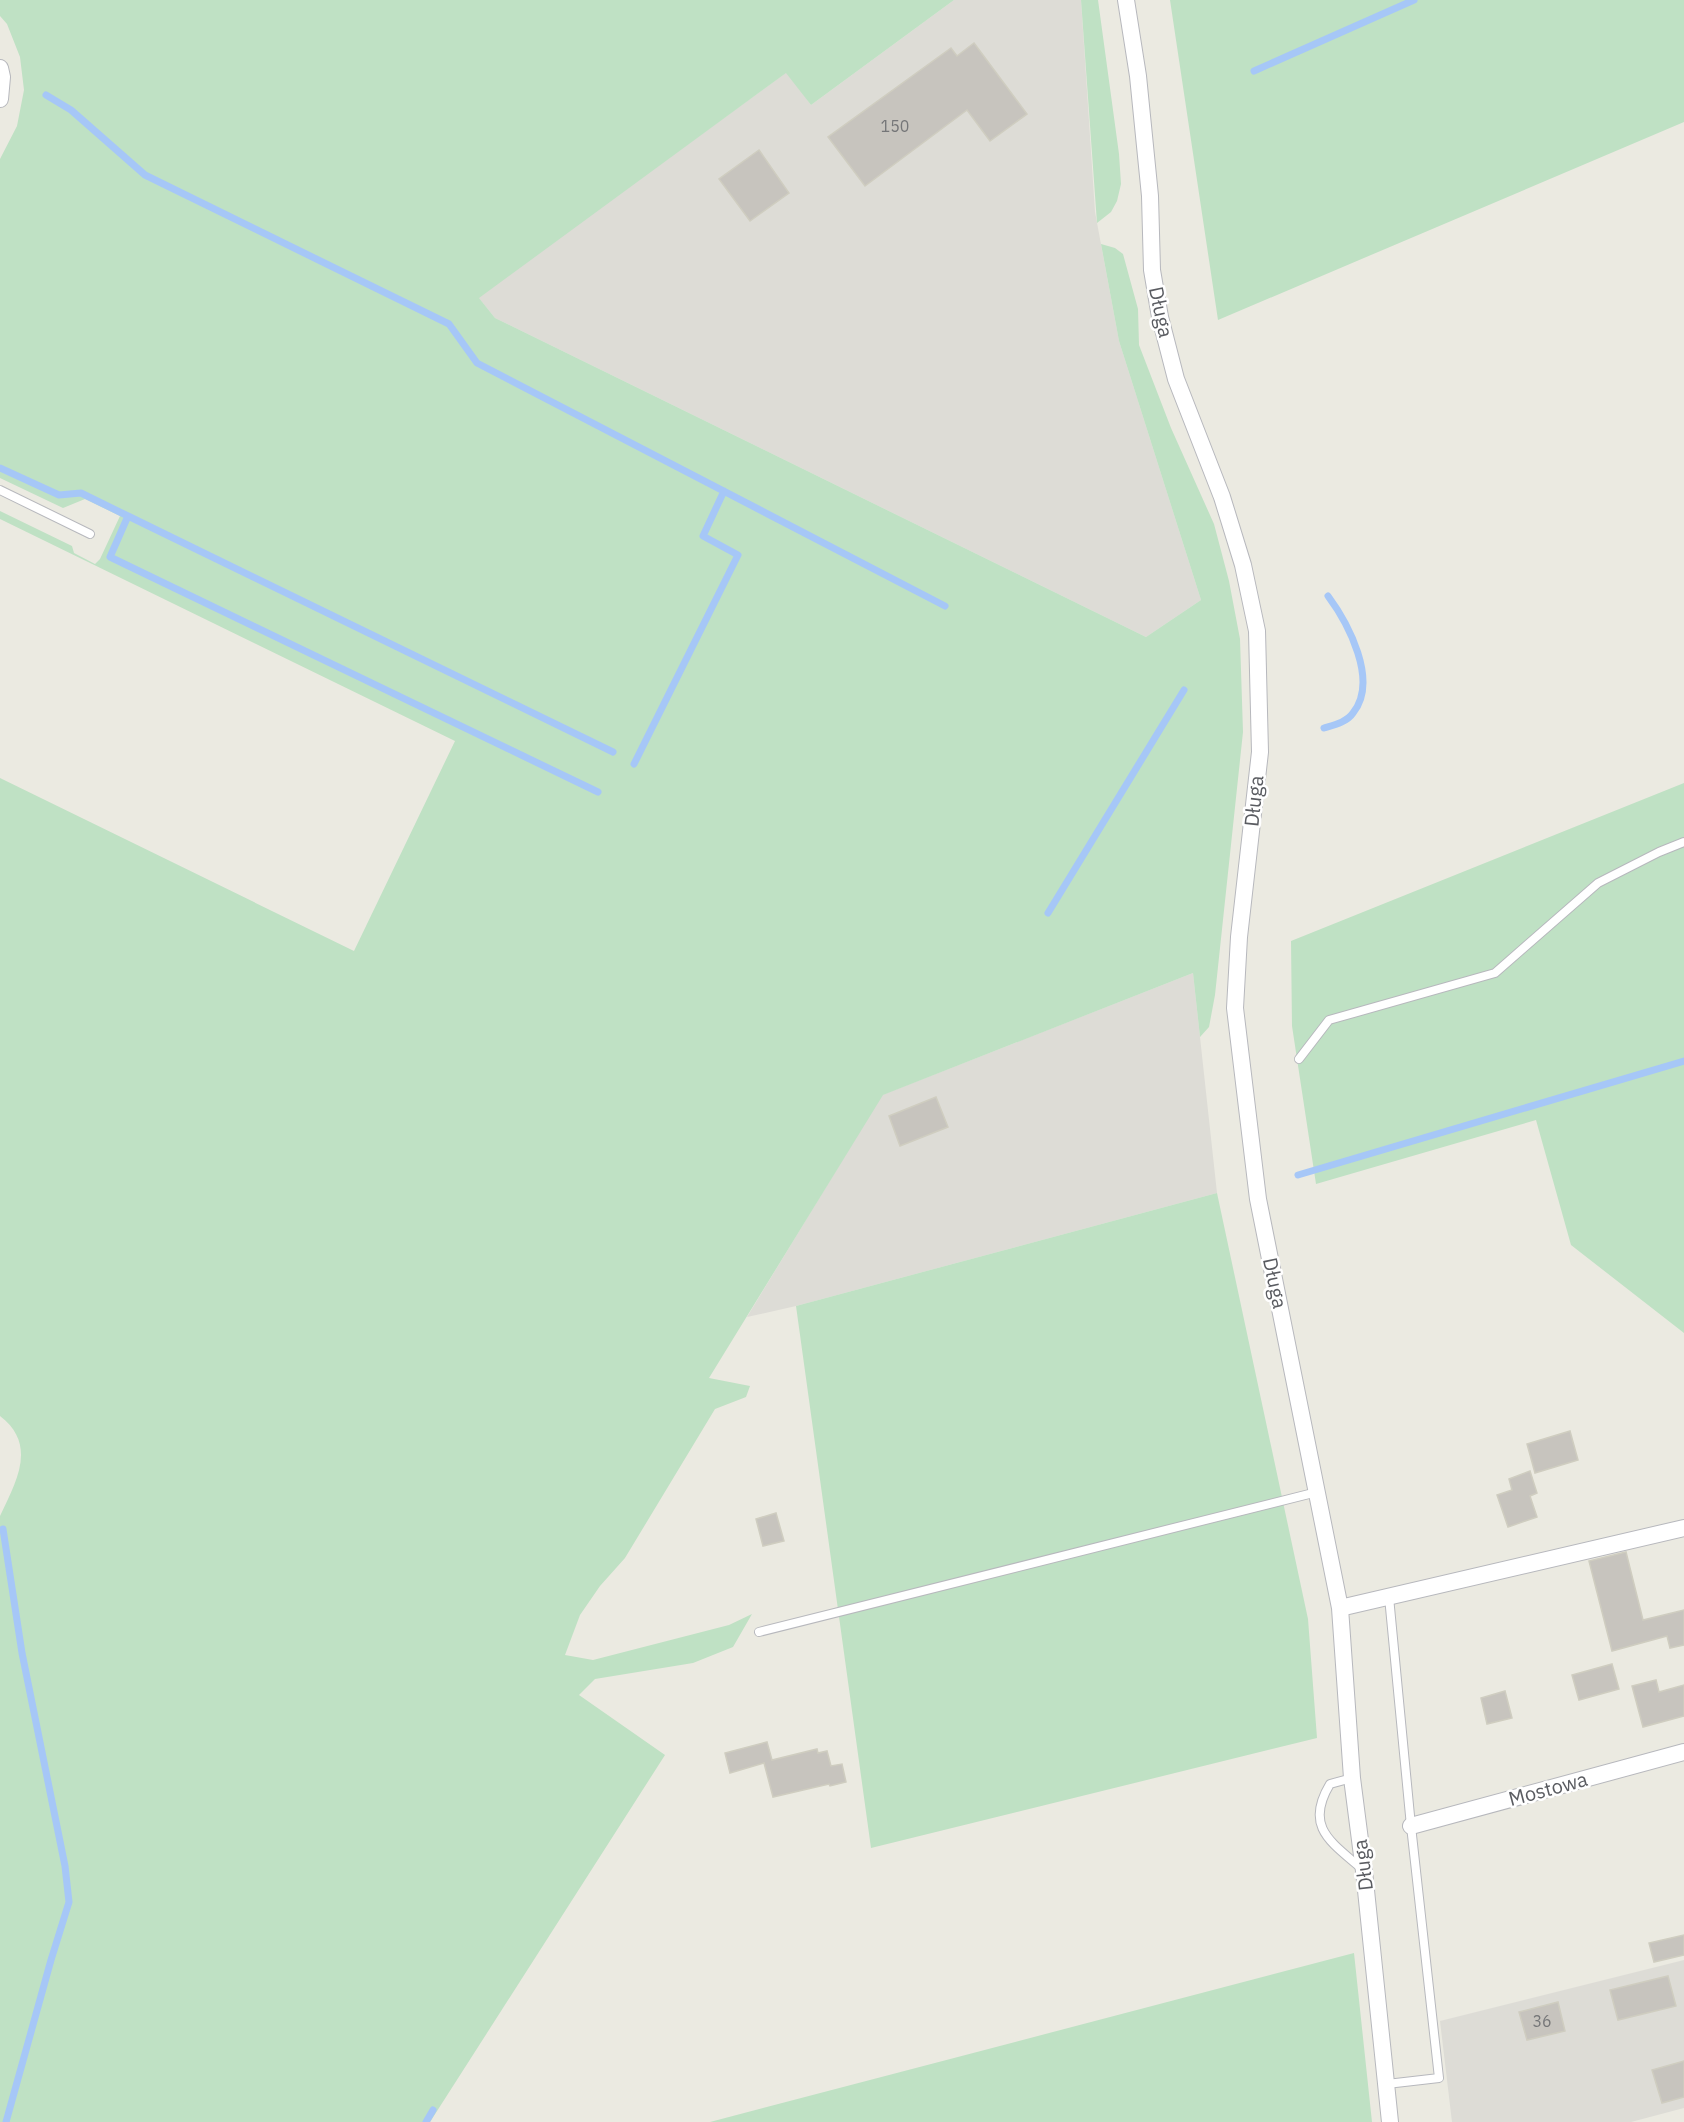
<svg xmlns="http://www.w3.org/2000/svg" width="1684" height="2122" font-family="'IBM Plex Sans',sans-serif">
<style>
.industrial{fill:#dddcd6}
.green{fill:#bfe1c4}
.lines{fill:none;stroke-linecap:round;stroke-linejoin:round}
.stream{stroke:#a6c7f7;stroke-width:7}
.building{fill:#c7c4be;stroke:#cfcdc0;stroke-width:1.5}
.service-casing{stroke:#b7b8bd;stroke-width:10}
.minor-casing{stroke:#b7b8bd;stroke-width:18}
.service{stroke:#fff;stroke-width:8}
.minor{stroke:#fff;stroke-width:16}
.labels{text-anchor:middle;stroke-width:5;stroke-linejoin:round;paint-order:stroke}
.number-label{font-size:16px;fill:#757678}
.street-label{font-size:20px;fill:#5a5c61;stroke:#fff}
</style>
<rect width="100%" height="100%" fill="#ebeae1"/>
<path class="industrial" d="M954,0H1081L1095,212L1119,341L1201,600L1146,637L495,318L478,297L787,72L811,105Z
M1193,973L1217,1193L796,1306L747,1317L882,1095Z
M1684,1960V2108L1631,2122H1452L1440,2021Z"/>
<path class="green" d="M0,0H954L811,105L786,73L479,298L495,318L1146,637L1201,600L1119,341L1101,244L1115,248L1123,254L1138,309L1139,345L1171,428L1214,524L1229,581L1240,639L1243,732L1215,995L1209,1027L1200,1037L1193,973L883,1095L709,1378L750,1386L746,1397L715,1409L625,1558L600,1586L580,1615L565,1655L593,1660L729,1625L752,1614L733,1647L693,1663L595,1679L579,1695L665,1755L430,2122H0V1516C16,1482 38,1445 0,1416V778L354,951L455,741L0,519V511L72,546L74,553L95,564L100,559L120,516L85,499L63,508L0,478V159L17,126L24,90L20,57L7,24L0,16Z
M1081,0H1098L1119,154L1121,184L1117,201L1111,212L1097,223Z
M1170,0H1684V122L1218,320Z
M1684,783V1333L1571,1245L1536,1120L1316,1184L1292,1026L1291,941Z
M1217,1193L1308,1619L1317,1738L871,1848L796,1306Z
M1354,1953L1372,2122H710Z"/>
<g class="lines">
<path class="stream" d="M1254,71L1414,0
M46,95L71,110L145,175L449,324L477,363L945,606
M0,468L59,495L81,493L128,516L110,557L598,792
M128,516L613,752
M1324,728C1334,725 1347,722 1353,713C1379,681 1348,623 1328,596
M634,764L738,555L703,536L724,491
M1048,913L1184,690
M1298,1175L1684,1061
M3,1529L22,1653L65,1866L69,1902L51,1960L6,2122
M426,2122L433,2110"/>
</g>
<path class="building" d="M974,43L1027,114L990,141L967,110L865,186L828,137L951,48L957,56Z
M759,150L789,193L750,221L719,179Z
M936,1097L948,1127L900,1146L889,1116Z
M1570,1431L1578,1460L1535,1473L1527,1444Z
M1530,1471L1537,1493L1530,1496L1537,1517L1508,1527L1497,1495L1512,1490L1509,1479Z
M776,1513L784,1541L763,1546L756,1519Z
M1626,1552L1643,1620L1684,1610V1645L1670,1648L1667,1636L1612,1651L1589,1561Z
M1612,1664L1619,1689L1579,1700L1572,1675Z
M1656,1680L1659,1692L1684,1685V1716L1643,1727L1632,1686Z
M1505,1691L1512,1718L1487,1724L1481,1698Z
M767,1742L772,1760L817,1749L818,1753L827,1751L831,1766L842,1764L846,1782L830,1786L829,1784L773,1797L764,1763L730,1773L725,1753Z
M1684,1935V1955L1654,1962L1649,1943Z
M1668,1976L1676,2006L1618,2020L1610,1990Z
M1558,2002L1565,2031L1527,2040L1519,2012Z
M1684,2061V2097L1662,2103L1652,2070Z"/>
<g class="lines">
<g class="service-casing">
<path id="service" d="M0,490L90,534
M1299,1059L1329,1020L1495,973L1598,883L1659,852L1684,842
M759,1632L1317,1492
M1352,1778L1330,1784C1304,1827 1331,1842 1362,1869
M1387,2084L1439,2078L1411,1826L1389,1597"/>
</g>
<g class="minor-casing">
<path id="minor" d="M1126,0L1138,76L1150,196L1152,270L1160,317L1176,379L1222,497L1243,565L1257,631L1260,752L1239,937L1235,1008L1258,1199L1340,1608L1352,1778L1364,1871L1390,2122
M0,68L2,77L0,99
M1340,1608L1684,1528
M1411,1826L1684,1752"/>
</g>
<use href="#service" class="service"/>
<use href="#minor" class="minor"/>
</g>
<g class="labels">
<g class="number-label">
<text x="895" y="132">150</text>
<text x="1542" y="2027">36</text>
</g>
<g class="street-label">
<text transform="translate(1161 312) rotate(78)" y="7">Długa</text>
<text transform="translate(1254 801) rotate(-84)" y="7">Długa</text>
<text transform="translate(1275 1283) rotate(78)" y="7">Długa</text>
<text transform="translate(1548 1789) rotate(-15)" y="7">Mostowa</text>
<text transform="translate(1363 1865) rotate(-97)" y="7">Długa</text>
</g>
</g>
</svg>
